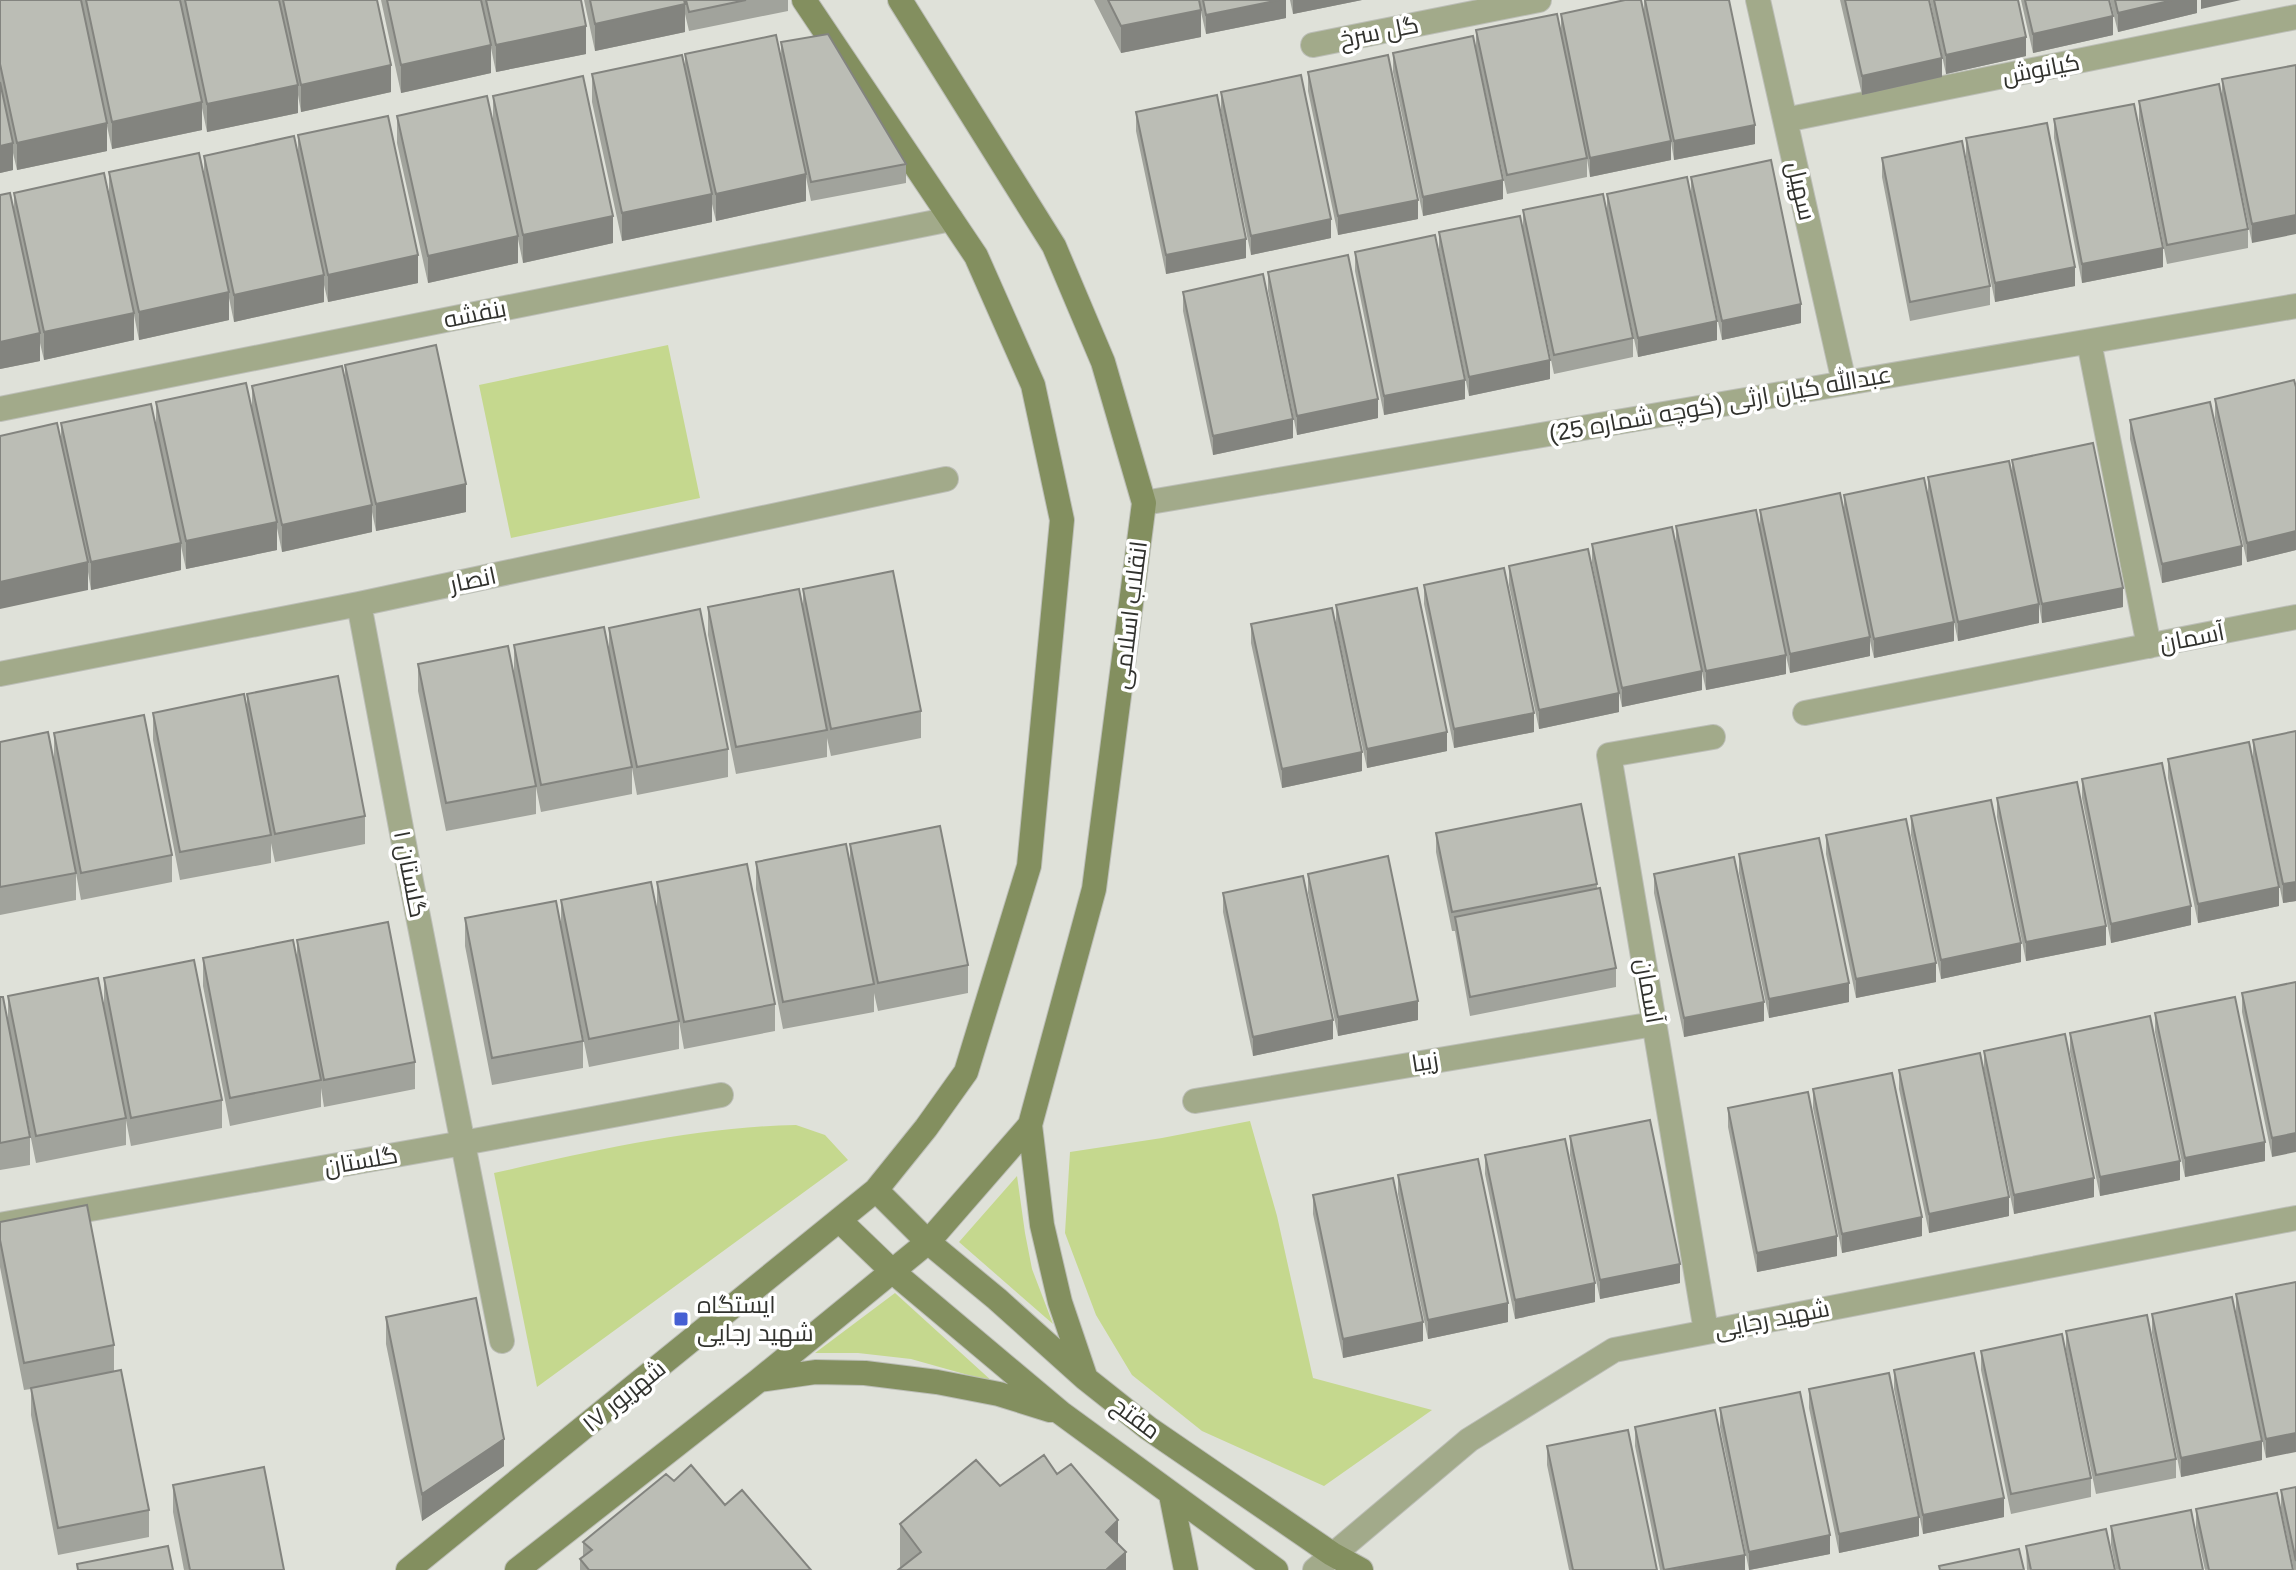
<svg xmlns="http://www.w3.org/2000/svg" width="2296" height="1570" font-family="Arial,Cairo,sans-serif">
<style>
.green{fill:#c5d88e}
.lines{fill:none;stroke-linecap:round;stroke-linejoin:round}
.minor-casing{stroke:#bcbeb7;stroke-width:26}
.secondary-casing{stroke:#bcbeb7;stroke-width:26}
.minor{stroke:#a2aa8a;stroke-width:24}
.secondary{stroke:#838f5f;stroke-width:24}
.wall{fill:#a1a39c}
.shaded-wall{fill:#83847f}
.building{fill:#bbbdb5;stroke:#83847f;stroke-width:2}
.poi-dot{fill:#4660d3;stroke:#fff;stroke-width:3}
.labels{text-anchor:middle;stroke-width:7;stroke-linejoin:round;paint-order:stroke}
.street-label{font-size:24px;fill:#31322e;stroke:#fff}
.poi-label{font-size:24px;fill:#31322e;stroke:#fff;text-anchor:start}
</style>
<rect width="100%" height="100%" fill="#dfe1d9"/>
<path class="green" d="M668,345L700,498L511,538L479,385Z
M1250,1121L1277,1216L1313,1378L1432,1410L1324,1486L1202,1431L1132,1375L1096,1315L1065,1233L1070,1152L1162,1138Z
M796,1125L825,1135L848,1160L537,1387L494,1173C593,1151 694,1127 796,1125Z
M1017,1176L1025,1233L1032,1269L1053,1324L959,1242Z
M895,1293L993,1382L911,1359L858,1353H815Z"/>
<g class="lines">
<g class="minor-casing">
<path id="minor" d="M1758,0L1844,382
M1313,45L1539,0
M1785,120L2296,17
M2089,342L2149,646
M0,409L951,219
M1144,503L2296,306
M359,604L411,881L502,1341
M0,674L359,604L946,479
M1805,713L2296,617
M1195,1101L1654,1024
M0,1225L463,1143L721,1095
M1706,1331L1609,755L1713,737
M1315,1570L1469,1440L1614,1350L2296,1218"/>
</g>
<g class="secondary-casing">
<path id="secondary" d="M1030,1125L1042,1225L1060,1302L1085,1376
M876,1190L928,1242L997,1299L1085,1378L1148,1428L1332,1554L1361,1570
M839,1220L892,1271L1061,1413L1276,1570
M760,1380L815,1372L865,1373L937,1382L999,1394L1050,1410
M1171,1495L1186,1570
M408,1570L876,1190L926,1128L966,1072L1029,866L1062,520L1033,385L976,256L804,0
M517,1570L758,1381L928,1242L1030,1125L1094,889L1144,503L1103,362L1054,246L900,0"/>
</g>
<use href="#minor" class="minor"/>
<use href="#secondary" class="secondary"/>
</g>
<path class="wall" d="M0,0L82,7V0H377L391,92L301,112L298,95V113L207,132L202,108V130L112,149L107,126V151L17,170L13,153V170L0,173Z
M381,0H581L586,54L496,72L491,48V73L401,93Z
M584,0H788V11L689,31L685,14V32L595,51Z
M1094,0H1286V18L1206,34L1201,12V37L1121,53Z
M1290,0H1362L1293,14Z
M1644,0H1729L1755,144L1674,160L1671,142V160L1590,177L1587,159V177L1507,194L1476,49V30L1561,32V14L1644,15Z
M1840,0H1929L1942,77L1862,95Z
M1930,0H2018L2026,56L1946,74Z
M2021,0H2109L2113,35L2033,53Z
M2110,0H2197V13L2118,32Z
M781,42L906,164V183L811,201L806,177V201L716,221L712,204V222L622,241L592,102V74L685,72V54L781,58Z
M1393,53L1503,199L1423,216L1393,72Z
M2296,65L2252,243L2222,98V79Z
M1308,72L1418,219L1338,235L1308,91Z
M1221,92L1331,238L1251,255L1221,111Z
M493,96L613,243L523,263L518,239V263L428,283L397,143V116L493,121Z
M2139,101L2248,229V248L2167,264L2139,120Z
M1136,112L1246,258L1166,274L1136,131Z
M2054,119L2163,267L2082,283L2054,138Z
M298,135L418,283L328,302L324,285V302L234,322L229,298V320L139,340L134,315V340L44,360L40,343V361L0,369V195L14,211V193L109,197V172L204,177V156L298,152Z
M1966,138L2075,286L1995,302L1966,157Z
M1882,158L1990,286V305L1910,321L1882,177Z
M1691,177L1801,323L1722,340L1697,224L1717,340L1638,357L1612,239L1633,338V357L1554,374L1523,229V210L1607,212V194L1691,195Z
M1439,232L1550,379L1469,396L1439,251Z
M1355,252L1465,399L1384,415L1355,271Z
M1268,272L1378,418L1297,435L1268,291Z
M1183,292L1293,438L1213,455L1183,311Z
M345,365L466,512L376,531L372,512V532L282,552L277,528V550L186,569L181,546V570L91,590L88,572V590L61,441V423L156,427V402L252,407V386L345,383Z
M2296,387V550L2247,562L2215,418V399Z
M2130,420L2242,565L2162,583L2130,439Z
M2012,460L2123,607L2042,623L2039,605V623L1958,641L1928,496V477L2012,478Z
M1844,495L1954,641L1874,658L1870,641V656L1790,673L1786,656V674L1706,690L1702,672V690L1622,707L1592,563V544L1676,545V526L1760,528V510H1844Z
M1509,566L1619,712L1539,729L1509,585Z
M1424,585L1534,732L1454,748L1424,604Z
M803,589L921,711V738L831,756L827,738V757L736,774L708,635V607L803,608Z
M1336,605L1447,751L1367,768L1336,624Z
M1251,624L1362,771L1282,788L1251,643Z
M609,628L728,749V777L637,795L632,768V794L541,812L536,787V814L446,831L418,691V664L514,672V645L609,654Z
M247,694L365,816V844L275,862L271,843V863L180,880L153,740V713L247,714Z
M2296,731V901L2283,903L2253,759V740Z
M54,733L172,855V882L81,900L76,873V900L0,915V742L54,760Z
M2168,759L2279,906L2198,923L2168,778Z
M2082,779L2191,925L2111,943L2082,798Z
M1997,798L2106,945L2026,961L1997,817Z
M1911,816L2021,962L1941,979L1911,835Z
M1436,833L1597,884V889L1616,968V987L1470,1016L1455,931H1452L1436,852Z
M1826,835L1936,982L1856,998L1826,854Z
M850,844L968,965V993L878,1011L874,993V1012L783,1029L756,889V862L850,866Z
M1739,854L1849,1002L1769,1018L1739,873Z
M1308,874L1418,1020L1338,1036L1308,893Z
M1654,874L1764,1021L1684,1037L1654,893Z
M657,882L775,1004V1031L684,1049L679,1021V1049L589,1067L564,943L583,1041V1068L492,1085L465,946V918L561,927V900L657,909Z
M1223,893L1333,1039L1253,1056L1223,912Z
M297,940L415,1062V1089L324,1107L321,1088V1107L230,1126L203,986V958L297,960Z
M104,978L222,1100V1128L131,1146L104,1006Z
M2296,982L2272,1157L2242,1012V993Z
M8,996L126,1118V1145L36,1163L9,1030L30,1137V1165L0,1170V997L8,1023Z
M2155,1013L2265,1161L2185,1177L2155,1032Z
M2070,1033L2180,1180L2100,1196L2070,1052Z
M1984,1051L2094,1197L2014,1214L1984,1070Z
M1899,1070L2009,1216L1929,1233L1899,1089Z
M1813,1089L1922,1236L1842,1253L1813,1108Z
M1728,1108L1837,1256L1757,1272L1728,1127Z
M1570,1136L1680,1283L1600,1299L1570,1155Z
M1485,1155L1595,1302L1515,1319L1485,1174Z
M1398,1175L1508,1322L1428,1339L1398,1194Z
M1313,1195L1423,1341L1343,1358L1313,1214Z
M0,1222L114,1345V1371L149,1510V1537L58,1555L31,1415V1389L24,1390L0,1267Z
M2296,1282L2266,1458L2236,1313V1294Z
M2152,1314L2262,1460L2181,1477L2152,1333Z
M386,1317L504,1466L422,1521L386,1344Z
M2066,1331L2176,1459V1478L2096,1494L2066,1350Z
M1981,1351L2091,1478V1497L2011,1514L1981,1370Z
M1894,1370L2004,1517L1923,1534L1894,1389Z
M1809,1389L1919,1536L1839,1553L1809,1408Z
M1720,1408L1830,1554L1749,1570L1720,1427Z
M1635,1427L1745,1570H1660L1635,1446Z
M1547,1446L1657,1570H1569L1547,1465Z
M1057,1474L1118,1543L1126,1570L900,1569V1524L1000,1486Z
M674,1481L725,1505L811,1570H580V1559L583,1557V1542Z
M173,1485L284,1570H184L173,1512Z
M2296,1487V1570H2294L2281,1509V1490Z
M2196,1509L2293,1570H2205L2196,1528Z
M2111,1526L2203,1570H2116L2111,1545Z
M2026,1546L2115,1570H2027Z"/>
<path class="shaded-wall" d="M1279,0H1286V18L1206,34V15Z
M1293,0H1362L1293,14Z
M2173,0H2197V13L2118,32V13Z
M2201,0H2241L2201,9Z
M685,4V32L595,51V24Z
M1201,10V37L1121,53V26Z
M2113,16V35L2033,53V34Z
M586,26V54L496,72V45Z
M2026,37V56L1946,74V55Z
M491,45V73L401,93V65Z
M1942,58V77L1862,95V76Z
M391,65V92L301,112V85Z
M298,85V113L207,132V104Z
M202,102V130L112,149V122Z
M107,123V151L17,170V143Z
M1755,125V144L1674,160V141Z
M1671,141V160L1590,177V158Z
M13,143V170L0,173V146Z
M806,174V201L716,221V194Z
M1503,180V199L1423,216V197Z
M712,194V222L622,241V213Z
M1418,200V219L1338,235V216Z
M2296,215V234L2252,243V224Z
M613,216V243L523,263V235Z
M1331,219V238L1251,255V236Z
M518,236V263L428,283V256Z
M1246,239V258L1166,274V255Z
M2163,248V267L2082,283V264Z
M418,255V283L328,302V275Z
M2075,267V286L1995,302V283Z
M324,275V302L234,322V295Z
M229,292V320L139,340V312Z
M1801,304V323L1722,340V321Z
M134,313V340L44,360V332Z
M1717,321V340L1638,357V338Z
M40,333V361L0,369V342Z
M1550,360V379L1469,396V377Z
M1465,380V399L1384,415V396Z
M1378,399V418L1297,435V416Z
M1293,419V438L1213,455V436Z
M466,484V512L376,531V504Z
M372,505V532L282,552V525Z
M277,522V550L186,569V541Z
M2296,531V550L2247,562V543Z
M181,543V570L91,590V562Z
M2242,546V565L2162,583V564Z
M88,562V590L0,609V582Z
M2123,588V607L2042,623V604Z
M2039,604V623L1958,641V622Z
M1954,622V641L1874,658V639Z
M1870,637V656L1790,673V654Z
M1786,655V674L1706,690V671Z
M1702,671V690L1622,707V688Z
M1619,693V712L1539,729V710Z
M1534,713V732L1454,748V729Z
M1447,732V751L1367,768V749Z
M1362,752V771L1282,788V769Z
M2296,882V901L2283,903V884Z
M2279,887V906L2198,923V904Z
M2191,906V925L2111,943V924Z
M2106,926V945L2026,961V942Z
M2021,943V962L1941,979V960Z
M1936,963V982L1856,998V979Z
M1849,983V1002L1769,1018V999Z
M1418,1001V1020L1338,1036V1017Z
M1764,1002V1021L1684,1037V1018Z
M1333,1020V1039L1253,1056V1037Z
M2296,1133V1152L2272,1157V1138Z
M2265,1142V1161L2185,1177V1158Z
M2180,1161V1180L2100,1196V1177Z
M2094,1178V1197L2014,1214V1195Z
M2009,1197V1216L1929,1233V1214Z
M1922,1217V1236L1842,1253V1234Z
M1837,1236V1256L1757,1272V1253Z
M1680,1264V1283L1600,1299V1280Z
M1595,1283V1302L1515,1319V1300Z
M1508,1303V1322L1428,1339V1320Z
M1423,1322V1341L1343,1358V1339Z
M2296,1433V1452L2266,1458V1439Z
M504,1439V1466L422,1521V1494Z
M2262,1441V1460L2181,1477V1458Z
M2004,1498V1517L1923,1534V1515Z
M1919,1517V1536L1839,1553V1534Z
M1118,1520V1559L1126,1552V1570H1106V1532Z
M1830,1535V1554L1749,1570V1552Z
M1745,1555V1570H1669Z"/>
<path class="building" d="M0,0H81L107,123L17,143L0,64Z
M86,0H180L202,102L112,122Z
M185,0H279L298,85L207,104Z
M283,0H377L391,65L301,85Z
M387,0H481L491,45L401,65Z
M486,0H581L586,26L496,45Z
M590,0H684L685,4L595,24Z
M686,0H746L689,12Z
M1108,0H1199L1201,10L1121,26Z
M1203,0H1279L1206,15Z
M1625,0H1641L1671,141L1590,158L1561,14Z
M1645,0H1729L1755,125L1674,141Z
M1845,0H1929L1942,58L1862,76Z
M1934,0H2018L2026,37L1946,55Z
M2025,0H2109L2113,16L2033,34Z
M2115,0H2173L2118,13Z
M1557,14L1587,158L1507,175L1476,30Z
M828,34L906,164L811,182L781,42Z
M776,35L806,174L716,194L685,54Z
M1473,36L1503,180L1423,197L1393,53Z
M682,55L712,194L622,213L592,74Z
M1388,55L1418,200L1338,216L1308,72Z
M2296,65V215L2252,224L2222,79Z
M1301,75L1331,219L1251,236L1221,92Z
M583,76L613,216L523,235L493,96Z
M0,82L13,143L0,146Z
M2219,84L2248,229L2167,245L2139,101Z
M1217,95L1246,239L1166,255L1136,112Z
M487,96L518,236L428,256L397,116Z
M2134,104L2163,248L2082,264L2054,119Z
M388,116L418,255L328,275L298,135Z
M2047,123L2075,267L1995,283L1966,138Z
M294,136L324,275L234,295L204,156Z
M1962,141L1990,286L1910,302L1882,158Z
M199,153L229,292L139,312L109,172Z
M1771,160L1801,304L1722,321L1691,177Z
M104,173L134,313L44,332L14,193Z
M1687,177L1717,321L1638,338L1607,194Z
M10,193L40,333L0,342V195Z
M1603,194L1633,338L1554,355L1523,210Z
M1520,216L1550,360L1469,377L1439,232Z
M1435,235L1465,380L1384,396L1355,252Z
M1348,255L1378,399L1297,416L1268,272Z
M1263,274L1293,419L1213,436L1183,292Z
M436,345L466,484L376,504L345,365Z
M342,366L372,505L282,525L252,386Z
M2294,380L2296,387V531L2247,543L2215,399Z
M246,383L277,522L186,541L156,402Z
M2210,402L2242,546L2162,564L2130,420Z
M151,404L181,543L91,562L61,423Z
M57,423L88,562L0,582V436Z
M2093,443L2123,588L2042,604L2012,460Z
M2009,461L2039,604L1958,622L1928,477Z
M1924,478L1954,622L1874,639L1844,495Z
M1840,493L1870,637L1790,654L1760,510Z
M1756,510L1786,655L1706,671L1676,526Z
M1672,527L1702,671L1622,688L1592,544Z
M1588,549L1619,693L1539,710L1509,566Z
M1504,568L1534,713L1454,729L1424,585Z
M893,571L921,711L831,729L803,589Z
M1417,588L1447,732L1367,749L1336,605Z
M799,589L827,730L736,747L708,607Z
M1332,608L1362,752L1282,769L1251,624Z
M700,609L728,749L637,767L609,628Z
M604,627L632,767L541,785L514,645Z
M508,646L536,786L446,803L418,664Z
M338,676L365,816L275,834L247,694Z
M244,694L271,835L180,852L153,713Z
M144,715L172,855L81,873L54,733Z
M2296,731V882L2283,884L2253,740Z
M48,732L76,873L0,887V742Z
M2249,742L2279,887L2198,904L2168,759Z
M2162,763L2191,906L2111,924L2082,779Z
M2077,782L2106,926L2026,942L1997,798Z
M1991,800L2021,943L1941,960L1911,816Z
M1581,804L1597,884L1452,912L1436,833Z
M1906,819L1936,963L1856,979L1826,835Z
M940,826L968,965L878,983L850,844Z
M1819,838L1849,983L1769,999L1739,854Z
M846,844L874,984L783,1002L756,862Z
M1388,856L1418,1001L1338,1017L1308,874Z
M1734,857L1764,1002L1684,1018L1654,874Z
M747,864L775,1004L684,1022L657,882Z
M1303,876L1333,1020L1253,1037L1223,893Z
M651,882L679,1021L589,1039L561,900Z
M1600,888L1616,968L1470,997L1455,917Z
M556,901L583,1041L492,1058L465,918Z
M388,922L415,1062L324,1080L297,940Z
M293,940L321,1080L230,1098L203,958Z
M194,960L222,1100L131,1118L104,978Z
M98,978L126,1118L36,1136L8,996Z
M2296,982V1133L2272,1138L2242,993Z
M0,997H3L30,1137L0,1143Z
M2235,997L2265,1142L2185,1158L2155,1013Z
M2150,1016L2180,1161L2100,1177L2070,1033Z
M2065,1034L2094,1178L2014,1195L1984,1051Z
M1980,1053L2009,1197L1929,1214L1899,1070Z
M1892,1073L1922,1217L1842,1234L1813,1089Z
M1808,1092L1837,1236L1757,1253L1728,1108Z
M1650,1120L1680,1264L1600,1280L1570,1136Z
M1565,1139L1595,1283L1515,1300L1485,1155Z
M1478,1159L1508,1303L1428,1320L1398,1175Z
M1393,1178L1423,1322L1343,1339L1313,1195Z
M87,1205L114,1345L24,1363L0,1240V1222Z
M2296,1282V1433L2266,1439L2236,1294Z
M2232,1297L2262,1441L2181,1458L2152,1314Z
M476,1298L504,1439L422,1494L386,1317Z
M2147,1315L2176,1459L2096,1475L2066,1331Z
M2062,1334L2091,1478L2011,1494L1981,1351Z
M1974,1353L2004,1498L1923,1515L1894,1370Z
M121,1370L149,1510L58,1528L31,1388Z
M1889,1373L1919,1517L1839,1534L1809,1389Z
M1800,1392L1830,1535L1749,1552L1720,1408Z
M1715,1410L1745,1555L1664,1570L1635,1427Z
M1628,1430L1657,1570H1573L1547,1446Z
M1044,1455L1057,1474L1071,1464L1118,1520L1106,1532L1126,1552L1106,1570H898L921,1552L900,1524L976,1460L1000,1486Z
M691,1465L725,1505L742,1490L811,1570H589L580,1559L592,1550L583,1542L666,1474L674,1481Z
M264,1467L284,1570H190L173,1485Z
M2296,1487V1561L2281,1490Z
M2277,1493L2293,1570H2209L2196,1509Z
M2191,1510L2203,1570H2120L2111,1526Z
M2106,1529L2115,1570H2031L2026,1546Z
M168,1546L173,1570H78L77,1564Z
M2019,1549L2024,1570H1940L1939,1566Z"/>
<rect class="poi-dot" x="673" y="1311" width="16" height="16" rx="4"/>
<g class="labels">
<g class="street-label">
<text transform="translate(1379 32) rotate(-11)" y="8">گل سرخ</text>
<text transform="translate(2041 69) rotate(-11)" y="8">کیانوش</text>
<text transform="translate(1801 191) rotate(77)" y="8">سهیل</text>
<text transform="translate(475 314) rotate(-11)" y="8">بنفشه</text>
<text transform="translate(1720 404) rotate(-10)" y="8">عبدالله کیان ارثی (کوچه شماره 25)</text>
<text transform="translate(473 580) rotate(-12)" y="8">انصار</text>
<text transform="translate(1130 615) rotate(-83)" y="8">انقلاب اسلامی</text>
<text transform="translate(2192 638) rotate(-11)" y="8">آسمان</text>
<text transform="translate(410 874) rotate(79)" y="8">گلستان ۱</text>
<text transform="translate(1649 991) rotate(80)" y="8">آسمان</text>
<text transform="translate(1425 1062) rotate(-9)" y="8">زیبا</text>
<text transform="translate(361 1161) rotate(-10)" y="8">گلستان</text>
<text transform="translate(1772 1319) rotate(-11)" y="8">شهید رجایی</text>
<text transform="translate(624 1396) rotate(-39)" y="8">۱۷ شهریور</text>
<text transform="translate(1136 1418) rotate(37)" y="8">مفتح</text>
</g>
<g class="poi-label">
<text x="697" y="1313">ایستگاه<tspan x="697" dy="28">شهید رجایی</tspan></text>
</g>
</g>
</svg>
